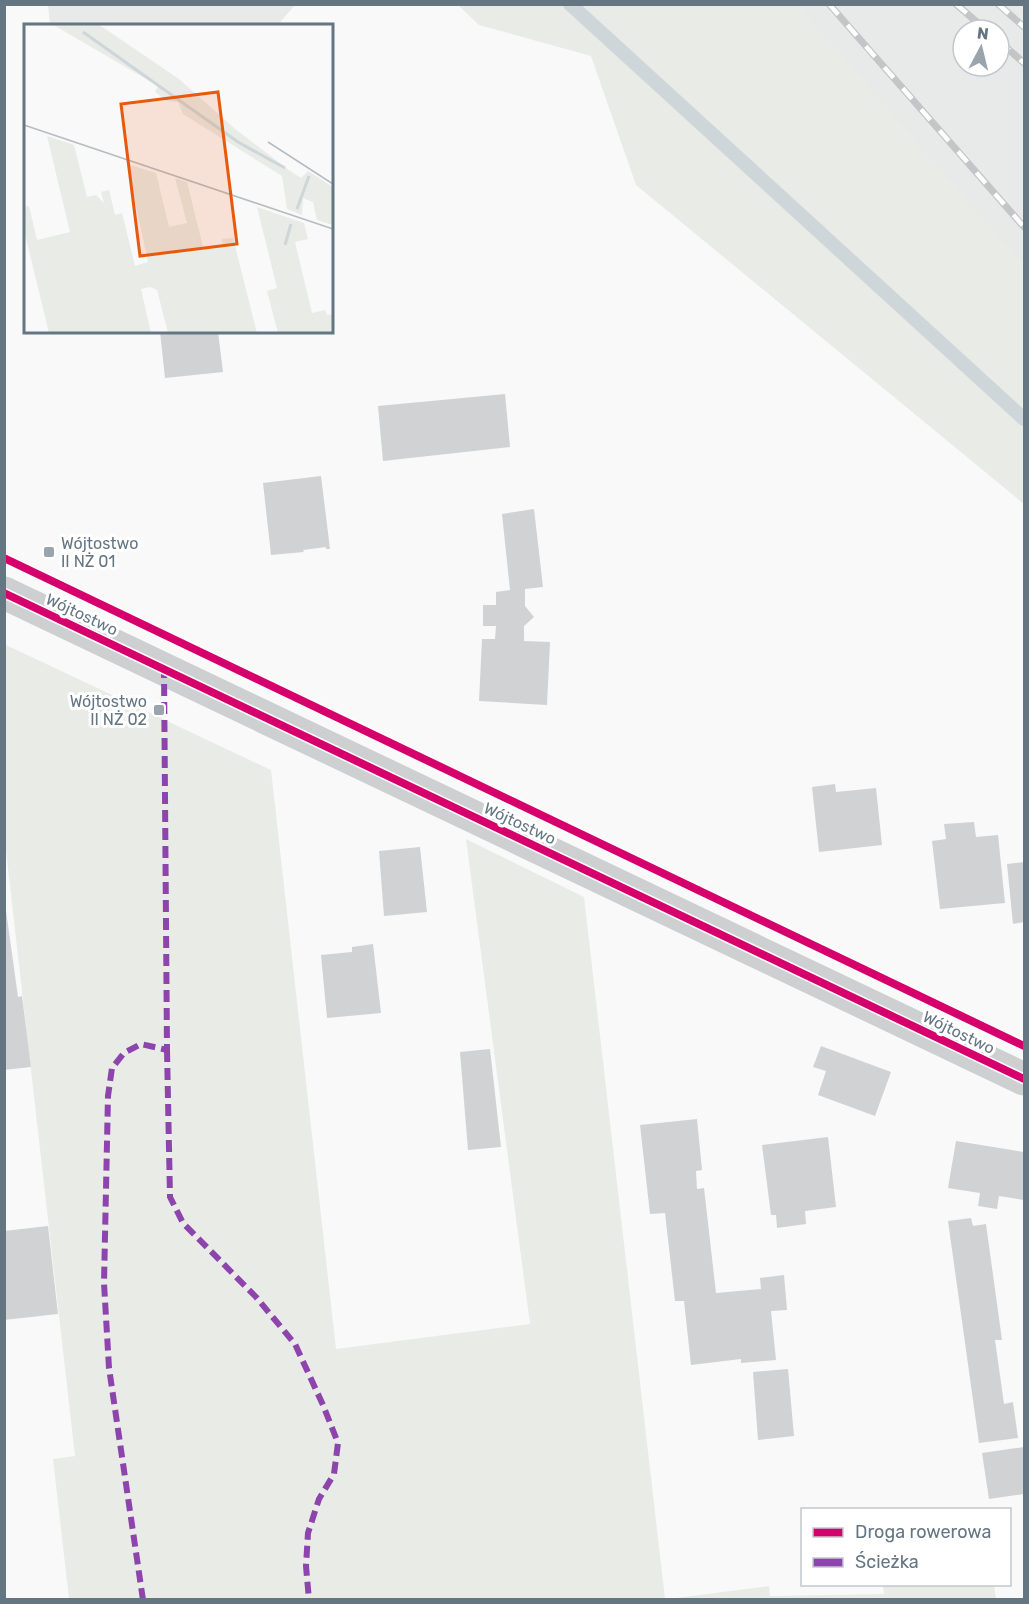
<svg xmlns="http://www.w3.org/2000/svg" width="1029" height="1604" font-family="Rubik,sans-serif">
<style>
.built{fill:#e8e9e9;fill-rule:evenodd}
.green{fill:#e8ebe6}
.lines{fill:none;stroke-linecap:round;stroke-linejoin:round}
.stream{stroke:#ced6d9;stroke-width:14}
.building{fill:#d0d2d3}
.tertiary{stroke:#cecfd0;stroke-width:33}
.rail-casing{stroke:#c3c5c6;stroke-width:7}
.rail{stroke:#fff;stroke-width:4.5;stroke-dasharray:14;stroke-linecap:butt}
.quiet{stroke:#8e44ad;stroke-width:6;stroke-dasharray:12 6;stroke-linecap:butt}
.cycleway-casing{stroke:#fff;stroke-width:11}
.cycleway{stroke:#d6006c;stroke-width:8}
.poi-dot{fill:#99a4ac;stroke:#fff;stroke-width:2}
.labels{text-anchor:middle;stroke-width:6;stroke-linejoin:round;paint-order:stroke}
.poi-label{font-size:16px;fill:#657683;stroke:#fff;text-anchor:start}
.street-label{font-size:16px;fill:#657683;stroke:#fff}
.inset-river{fill:none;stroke:#ced6d9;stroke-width:3}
.inset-road{fill:none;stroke:#b5bdc3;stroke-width:1.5}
.view{fill:#e8590c;fill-opacity:0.15;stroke:#e8590c;stroke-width:3}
.inset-edge{fill:none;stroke:#657683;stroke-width:3}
</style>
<rect width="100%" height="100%" fill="#f9f9f9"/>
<path class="built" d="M48,5V4L295,5L277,26L50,25Z
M729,5H1024V319ZM963,30H999V66H963Z"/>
<path class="green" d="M458,5H798L1024,266V504L636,185L591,56L479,25Z
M4,644L271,770L336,1349L530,1324L466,839L584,897L665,1599H69L53,1459L75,1456L5,842Z
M883,1585H994L996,1599H668L769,1586L770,1596L884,1594Z"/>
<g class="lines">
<path class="stream" d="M570,4L1024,419"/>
</g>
<path class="building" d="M160,332H218L223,372L165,378Z
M505,394L510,447L383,461L378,406Z
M321,476L330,549H326V547L303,550L304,552L271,555L263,483Z
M534,509L543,587L525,589V606L534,617L524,626V641L550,642L547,705L479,701L482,639H495L496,626H483V605H496V592L510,590L502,514Z
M835,784L836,792L876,788L882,845L819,852L812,787Z
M974,822L976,837L998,835L1005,903L940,909L932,841L946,839L944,824Z
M420,847L427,912L384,916L379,851Z
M1024,862V922L1013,924L1007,864Z
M4,896L18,997L22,996L31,1067L4,1070Z
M373,944L381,1013L327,1018L321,955L352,952V947Z
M821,1046L891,1072L875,1116L818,1095L826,1071L813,1067Z
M490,1049L501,1147L468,1150L460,1052Z
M697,1119L702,1170L696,1171L697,1189L704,1188L716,1293L761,1289L760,1278L784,1275L787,1310L771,1311L776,1360L741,1363V1359L691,1365L684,1301H675L665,1213L650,1214L640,1125Z
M828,1137L836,1207L805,1211L806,1224L777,1228L776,1215H771L762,1145Z
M956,1141L1024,1152V1200L999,1196L997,1209L978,1206L980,1193L948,1188Z
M971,1218L973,1226L986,1224L1002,1340H995L1004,1404L1013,1402L1018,1438L979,1443L948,1221Z
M48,1226L58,1314L4,1320V1231Z
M788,1369L794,1436L758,1440L753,1372Z
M1024,1447V1494L989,1499L982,1453Z"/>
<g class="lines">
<path class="tertiary" d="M4,593L1024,1079"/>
<g class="rail-casing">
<path id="rail" d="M829,4L1024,227
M956,4L986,30
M998,4L1024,27
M999,41L1024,63"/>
</g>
<use href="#rail" class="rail"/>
<path class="quiet" d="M167,1050L170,1197L183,1223L256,1297L295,1344L323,1405L338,1443L334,1474L319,1499L308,1533L306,1566L309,1600
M143,1600L109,1368L104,1283L108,1096L112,1068L124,1053L141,1044L167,1050L164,669"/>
<g class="cycleway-casing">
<path id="cycleway" d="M4,558L1024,1046
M4,593L1024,1079"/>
</g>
<use href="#cycleway" class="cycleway"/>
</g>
<g class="poi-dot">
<rect x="43" y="546" width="12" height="12" rx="3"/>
<rect x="153" y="704" width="12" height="12" rx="3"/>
</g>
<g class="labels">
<g class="poi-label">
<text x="61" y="549">Wójtostwo<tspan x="61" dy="18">II NŻ 01</tspan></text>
<text x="147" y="707" text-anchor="end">Wójtostwo<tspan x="147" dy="18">II NŻ 02</tspan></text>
</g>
<g class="street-label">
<text transform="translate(82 614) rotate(25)" y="6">Wójtostwo</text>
<text transform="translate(520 823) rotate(25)" y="6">Wójtostwo</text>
<text transform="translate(959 1032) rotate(26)" y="6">Wójtostwo</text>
</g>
</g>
<g transform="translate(24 24)">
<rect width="309" height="309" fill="#f9f9f9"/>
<path d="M28,0H74L155,55L210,104L266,147L277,154L284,147L309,163V201L293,196L289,178L279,174L278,191L263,185L258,152L159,90L154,78L143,77L131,68L134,62ZM23,112L50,121L63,173L72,171L80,179L77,168L85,166L91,191L98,189L111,242L124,238L103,140L132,149L145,203L163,199L151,154L163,158L179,223L199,220L198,215L209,214L233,309H144L133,266L126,263L117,265L127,309H25L0,206V183L5,182L13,216L46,208ZM233,183L280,199L284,215L271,218L288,289L301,286L303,291L309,290V309H254L243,267L253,264Z" fill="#e8ebe6"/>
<path class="inset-river" d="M59,8L214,118L261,144M273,185L285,152M261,221L267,200"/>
<path class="inset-road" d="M0,101L309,205M244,118L309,160"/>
<path class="view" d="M194,68L213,220L116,232L97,80Z"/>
<rect width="309" height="309" class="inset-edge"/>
</g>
<rect width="1029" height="1604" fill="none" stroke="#657683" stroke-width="12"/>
<rect x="801" y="1508" width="210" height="78" fill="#ffffff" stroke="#c1c8cd" stroke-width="1.5"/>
<rect x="813" y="1528" width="30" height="9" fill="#d6006c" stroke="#c1c8cd" stroke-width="1.5"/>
<text x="855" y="1538" font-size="18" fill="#657683">Droga rowerowa</text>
<rect x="813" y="1558" width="30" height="9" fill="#8e44ad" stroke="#c1c8cd" stroke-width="1.5"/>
<text x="855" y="1568" font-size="18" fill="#657683">Ścieżka</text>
<g transform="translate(981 48) rotate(7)"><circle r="28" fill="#ffffff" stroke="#c1c8cd" stroke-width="1.5"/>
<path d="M0-4.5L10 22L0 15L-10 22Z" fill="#99a4ac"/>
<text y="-9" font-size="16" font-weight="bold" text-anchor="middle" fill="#657683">N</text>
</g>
</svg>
